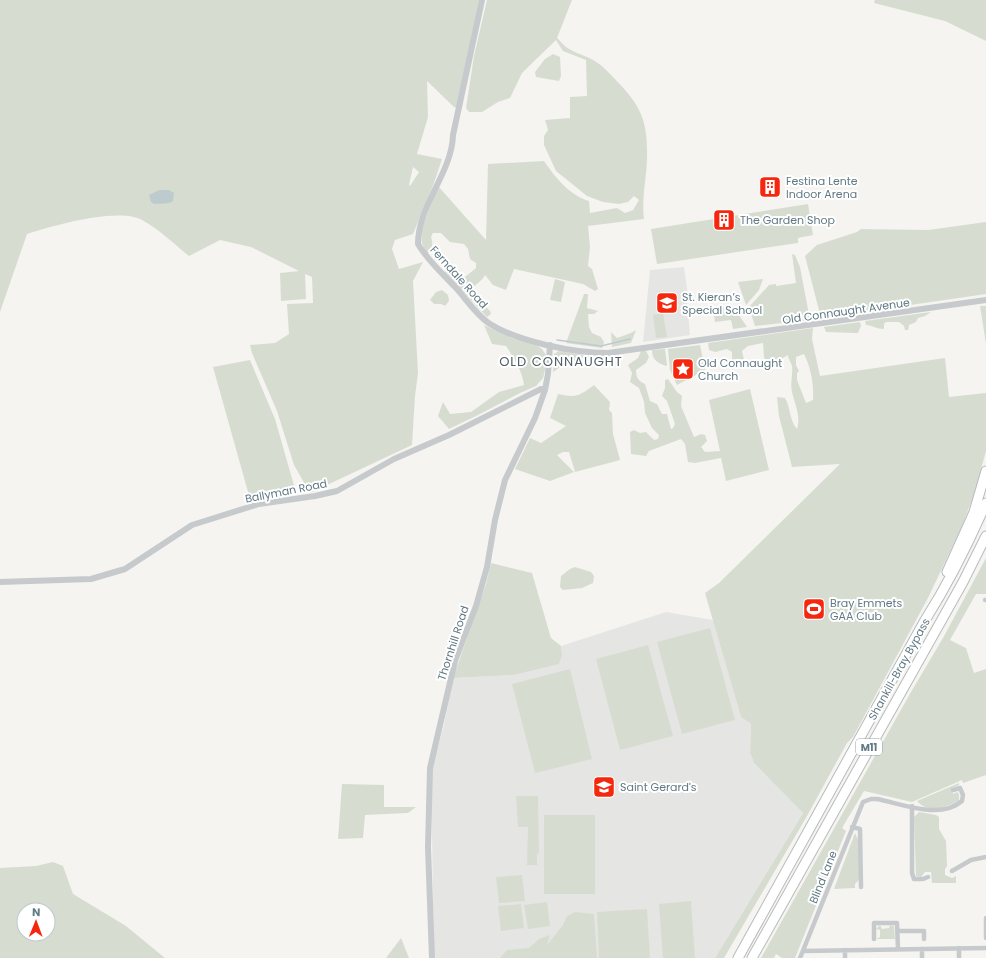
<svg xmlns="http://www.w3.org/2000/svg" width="986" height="958" font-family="Poppins,sans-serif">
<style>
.built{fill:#e5e5e3}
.green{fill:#d6ddd0;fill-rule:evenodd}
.water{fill:#bdcbcf}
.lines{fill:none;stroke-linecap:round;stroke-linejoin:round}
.stream{stroke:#bdcbcf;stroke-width:1.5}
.motorway-casing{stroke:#b7bbbd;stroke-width:11}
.minor{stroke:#c6cacc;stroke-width:4.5}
.tertiary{stroke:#c6cacc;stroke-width:6}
.motorway{stroke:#fff;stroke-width:9}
.labels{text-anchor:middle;stroke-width:4;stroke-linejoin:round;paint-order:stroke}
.shield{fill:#fff;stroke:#90a1a9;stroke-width:1}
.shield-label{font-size:10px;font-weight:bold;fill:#607984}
.poi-label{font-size:11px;fill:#607984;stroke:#fff;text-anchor:start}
.street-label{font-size:11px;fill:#607984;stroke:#fff}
.quarter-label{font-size:13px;letter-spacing:1px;fill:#4f6068;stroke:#fff}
</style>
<rect width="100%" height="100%" fill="#f5f4f0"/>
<path class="built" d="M684,267L688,296L687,300L690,335L643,342L650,270Z
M666,612L713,620L741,717L751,724L750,753L754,763L803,813L715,958H434L431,772L444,725L453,678L513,675L562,655L561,646Z"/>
<path class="green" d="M0,0H479L458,108L454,107L427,81L428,117L417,154L442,159L434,183L413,234L395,240L392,249L399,269L423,262L413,281L418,373L415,396L412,445L310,493L294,465L277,411L252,353L250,345L275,343L289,334L287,304L313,303L312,277L305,274L306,299L281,301L280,273L299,271L251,247L220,240L189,256C174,244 159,229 142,220C118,207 52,226 27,234L0,312ZM413,167L419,172L410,186L409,185Z
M487,0H572L557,38C561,42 566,48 571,50C578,54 586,56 593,60C601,64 608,72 614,78C637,102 647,116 647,150C648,173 641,196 644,219L588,226L590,247L588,266L592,269L598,289L595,291L583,284L514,269L506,290L493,285L485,275C482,282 474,284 471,291L490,311L491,314L487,317L444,272L451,270L457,275L465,277L476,268V263L470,259L468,249L464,244L450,242L441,233H433L431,237C433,244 433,249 427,255L422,243L421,231L438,186L486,240L488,164L544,161C555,177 569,195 589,201L590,213L617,208L625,213L633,210L639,200L634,196L628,202L619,204L603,202L587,196L556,171L544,145V136L548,130L545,120L570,118V97L587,96L586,60L563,51L556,40L522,73L510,98L498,102L482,112H469L466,108L474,56Z
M875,0H986V41L945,21L874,3Z
M553,54L560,57L561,76L559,81L536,77L535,72L545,59Z
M808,204L813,235L798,238V243L657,264L651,229Z
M986,222V294L821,318L805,256L817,245L857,232L861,229L928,230Z
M792,254L795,255L800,267L810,320L755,326L749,307L769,285L776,284V286L796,283Z
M555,279L565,282L561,302L550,300Z
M763,279L759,290L746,305L738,282Z
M442,290L448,295L449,301L445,306L441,304H434L430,300L436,292Z
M584,294H588L587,308L598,311L594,314H588L589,327L592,333L601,337L604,342L602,348L566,343Z
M733,306L747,327L733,329L731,320L715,322L713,308Z
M980,306H986V344Z
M931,312L925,316L918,318L916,322L909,325L908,330H905L904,326L899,322H886L884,324V329C876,329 872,325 866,325L865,321Z
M663,313L667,337L656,338L653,315Z
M860,322L861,326L858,333H855L826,332L824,327Z
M484,325L512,338L538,346L542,349L546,355V366L543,378L536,386L520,393L480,414L449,429L438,416L443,402L450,414L471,412L499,392L524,385C522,370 514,358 506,346L492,344Z
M813,328L812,339L820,376L945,358L949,397L986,393V451L975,492L962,526L928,598L853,737L847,743L807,816L724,958H715L803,813L754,763L750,753L751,724L741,717L705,593L719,583L840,464L792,467L779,416L777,397L785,398C791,408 789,420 797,429C801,416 795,405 792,392C790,383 793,375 792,366C791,361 788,360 788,355L771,365L768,364L764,357L763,343L748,346L742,351L746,368H738L732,365V352L727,349L715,352L709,350L708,343ZM804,354C811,368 814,385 813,400L806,403L797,380V373L799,371L796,365V357Z
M636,330L631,343L612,347L611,332L617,338L631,333Z
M700,345L705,370L677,385L670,370L668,349Z
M665,349L667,365L666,366C658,363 652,360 652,350Z
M559,351L583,355L585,357L566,363L553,372L554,354Z
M641,351H646L649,357L646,363L636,370C636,377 638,381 645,384L650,401L657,404L662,414H667L671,429L673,428L675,424L667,401L662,396L665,388V380L668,379L677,392L682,396L681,406L694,437L701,434L705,435L707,441L701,447L705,452L720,451L709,400L750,389L769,470L726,481L721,458L695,463L688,462L685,444L681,439L649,451L646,456L631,454L630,432L634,430L640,433L646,432L654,440L658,439L659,435L652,428L645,413L644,402L639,388L630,382L632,373L628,365L638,358Z
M250,360L275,419L295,489L250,499L213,367Z
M594,385L610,402L609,410L612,413L613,434L620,460L575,472L569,452H563L557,455L574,472L550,481L515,469L530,438L541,443L566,426L550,418L558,394C577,398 579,396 594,385Z
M986,558V594H976L950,640L966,648L974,673L986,669V775L963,783L962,780L912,802L864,791L842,828L846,831L795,958H782L776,954L774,958H761L911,692L943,638Z
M491,563L532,573L551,638L561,646L562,655L559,664L513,675L453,678L486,584Z
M575,567L591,572L594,576L593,583L582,588L563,590L560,587L561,576L570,569Z
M710,628L735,720L682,734L657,642Z
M648,645L673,736L620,750L596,659Z
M570,669L592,759L535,773L512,684Z
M959,783V785L952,788L953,794L957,792L959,794V801C946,807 928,814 917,801Z
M342,784L384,785V807H416L408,813L365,815L363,838L338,839Z
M516,796H538L539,853L537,854V865H527L528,827H518Z
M919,812L936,815L939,817V829L946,841L947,866L945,869V875L952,878L956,876V883H932L931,872H925L921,877L916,876L914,817Z
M544,815H595V894H544Z
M855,833L859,841V880L855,884V888L834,889Z
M53,862L63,866L73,894L126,926L165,958H0V868L36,866ZM24,910H48V934H24Z
M522,875L525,901L499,903L496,877Z
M691,901L695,958H663L659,904Z
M547,902L550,926L528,929L524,905Z
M521,904L524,928L501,931L498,906Z
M647,909L650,958H599L597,912Z
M575,912L594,914L597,958H500L507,950L529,948L539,939L550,935L547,945L563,925L567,916Z
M880,925L882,929L889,928L890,925L894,926L895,939H876L880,937V930L876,929Z
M401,938L409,958H419H386Z"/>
<path class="water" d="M159,190H169L174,193L173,201C168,205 161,203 154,204L151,202L149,195Z"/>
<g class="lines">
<path class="stream" d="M557,340L601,346L630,339"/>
<g class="motorway-casing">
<path id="motorway" d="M947,572L974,512L986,471
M738,958L924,622C948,584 968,545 986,503
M752,958L963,582L986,536"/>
</g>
<path class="minor" d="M985,600H986
M912,806V873L914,879H923L928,877
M852,827L860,829L861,887
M952,871L971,860L986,857
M986,918V938
M898,931H924V939
M874,939V923H897L898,949
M922,949V958
M845,950V958
M803,951L986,948
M800,958L863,802L871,799H877C902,804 940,820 962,801L963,795L960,788L953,790
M959,958V948"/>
<path class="tertiary" d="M482,0L453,135C452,173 418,205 418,244C428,261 443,274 456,288C467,300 476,315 490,324C519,342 574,353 608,353L986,300
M0,582L91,579L125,569L192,525L259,504L315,496L337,491L394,459L449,435L541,389L545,390
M432,958L428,847L430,768L455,661L476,606L487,567L495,520L505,480L535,418L545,390L548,374L550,345"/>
<use href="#motorway" class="motorway"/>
</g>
<defs>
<g id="building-square" transform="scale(1.15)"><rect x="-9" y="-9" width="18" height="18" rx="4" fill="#f5280f" stroke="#fff"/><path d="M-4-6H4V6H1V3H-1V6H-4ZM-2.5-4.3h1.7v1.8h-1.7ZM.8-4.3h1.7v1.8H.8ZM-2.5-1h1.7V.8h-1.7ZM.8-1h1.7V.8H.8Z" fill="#fff"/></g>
<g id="school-square" transform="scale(1.15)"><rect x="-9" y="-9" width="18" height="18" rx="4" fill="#f5280f" stroke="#fff"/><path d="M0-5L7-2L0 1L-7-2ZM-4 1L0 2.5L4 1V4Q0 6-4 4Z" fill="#fff"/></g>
<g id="sight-square" transform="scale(1.15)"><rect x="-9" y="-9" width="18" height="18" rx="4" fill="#f5280f" stroke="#fff"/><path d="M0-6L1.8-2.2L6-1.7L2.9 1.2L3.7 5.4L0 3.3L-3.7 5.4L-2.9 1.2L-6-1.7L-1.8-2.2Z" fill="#fff"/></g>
<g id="stadium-square" transform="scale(1.15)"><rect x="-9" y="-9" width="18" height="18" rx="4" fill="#f5280f" stroke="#fff"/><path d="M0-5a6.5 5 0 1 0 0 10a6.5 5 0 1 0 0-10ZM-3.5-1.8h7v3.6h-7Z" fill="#fff"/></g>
</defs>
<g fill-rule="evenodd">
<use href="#building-square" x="770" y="187"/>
<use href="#building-square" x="724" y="220"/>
<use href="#school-square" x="667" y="303"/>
<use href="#sight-square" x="683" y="369"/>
<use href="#stadium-square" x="814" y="609"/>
<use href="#school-square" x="604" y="787"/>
</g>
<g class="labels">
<rect class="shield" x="856" y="739" width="26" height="16" rx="3"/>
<g class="shield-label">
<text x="869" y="751">M11</text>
</g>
<g class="poi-label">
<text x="786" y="185">Festina Lente<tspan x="786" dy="13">Indoor Arena</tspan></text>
<text x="740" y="224">The Garden Shop</text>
<text x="682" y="301">St. Kieran’s<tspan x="682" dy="13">Special School</tspan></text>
<text x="698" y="367">Old Connaught<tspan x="698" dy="13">Church</tspan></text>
<text x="830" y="607">Bray Emmets<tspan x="830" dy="13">GAA Club</tspan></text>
<text x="620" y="791">Saint Gerard's</text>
</g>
<g class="street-label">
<text transform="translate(459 277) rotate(48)" y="4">Ferndale Road</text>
<text transform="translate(846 311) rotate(-8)" y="4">Old Connaught Avenue</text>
<text transform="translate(286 491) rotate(-11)" y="4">Ballyman Road</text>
<text transform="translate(453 643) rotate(-72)" y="4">Thornhill Road</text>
<text transform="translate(899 669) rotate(-61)" y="4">Shankill-Bray Bypass</text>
<text transform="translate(823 877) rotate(-68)" y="4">Blind Lane</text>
</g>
<g class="quarter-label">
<text x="561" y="366">OLD CONNAUGHT</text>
</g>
</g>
<g transform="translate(36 922) rotate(1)"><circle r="19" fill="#ffffff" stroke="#bfc9ce"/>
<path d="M0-3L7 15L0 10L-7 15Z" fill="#f5280f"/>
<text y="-6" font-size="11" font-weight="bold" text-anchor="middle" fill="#607984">N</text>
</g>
</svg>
